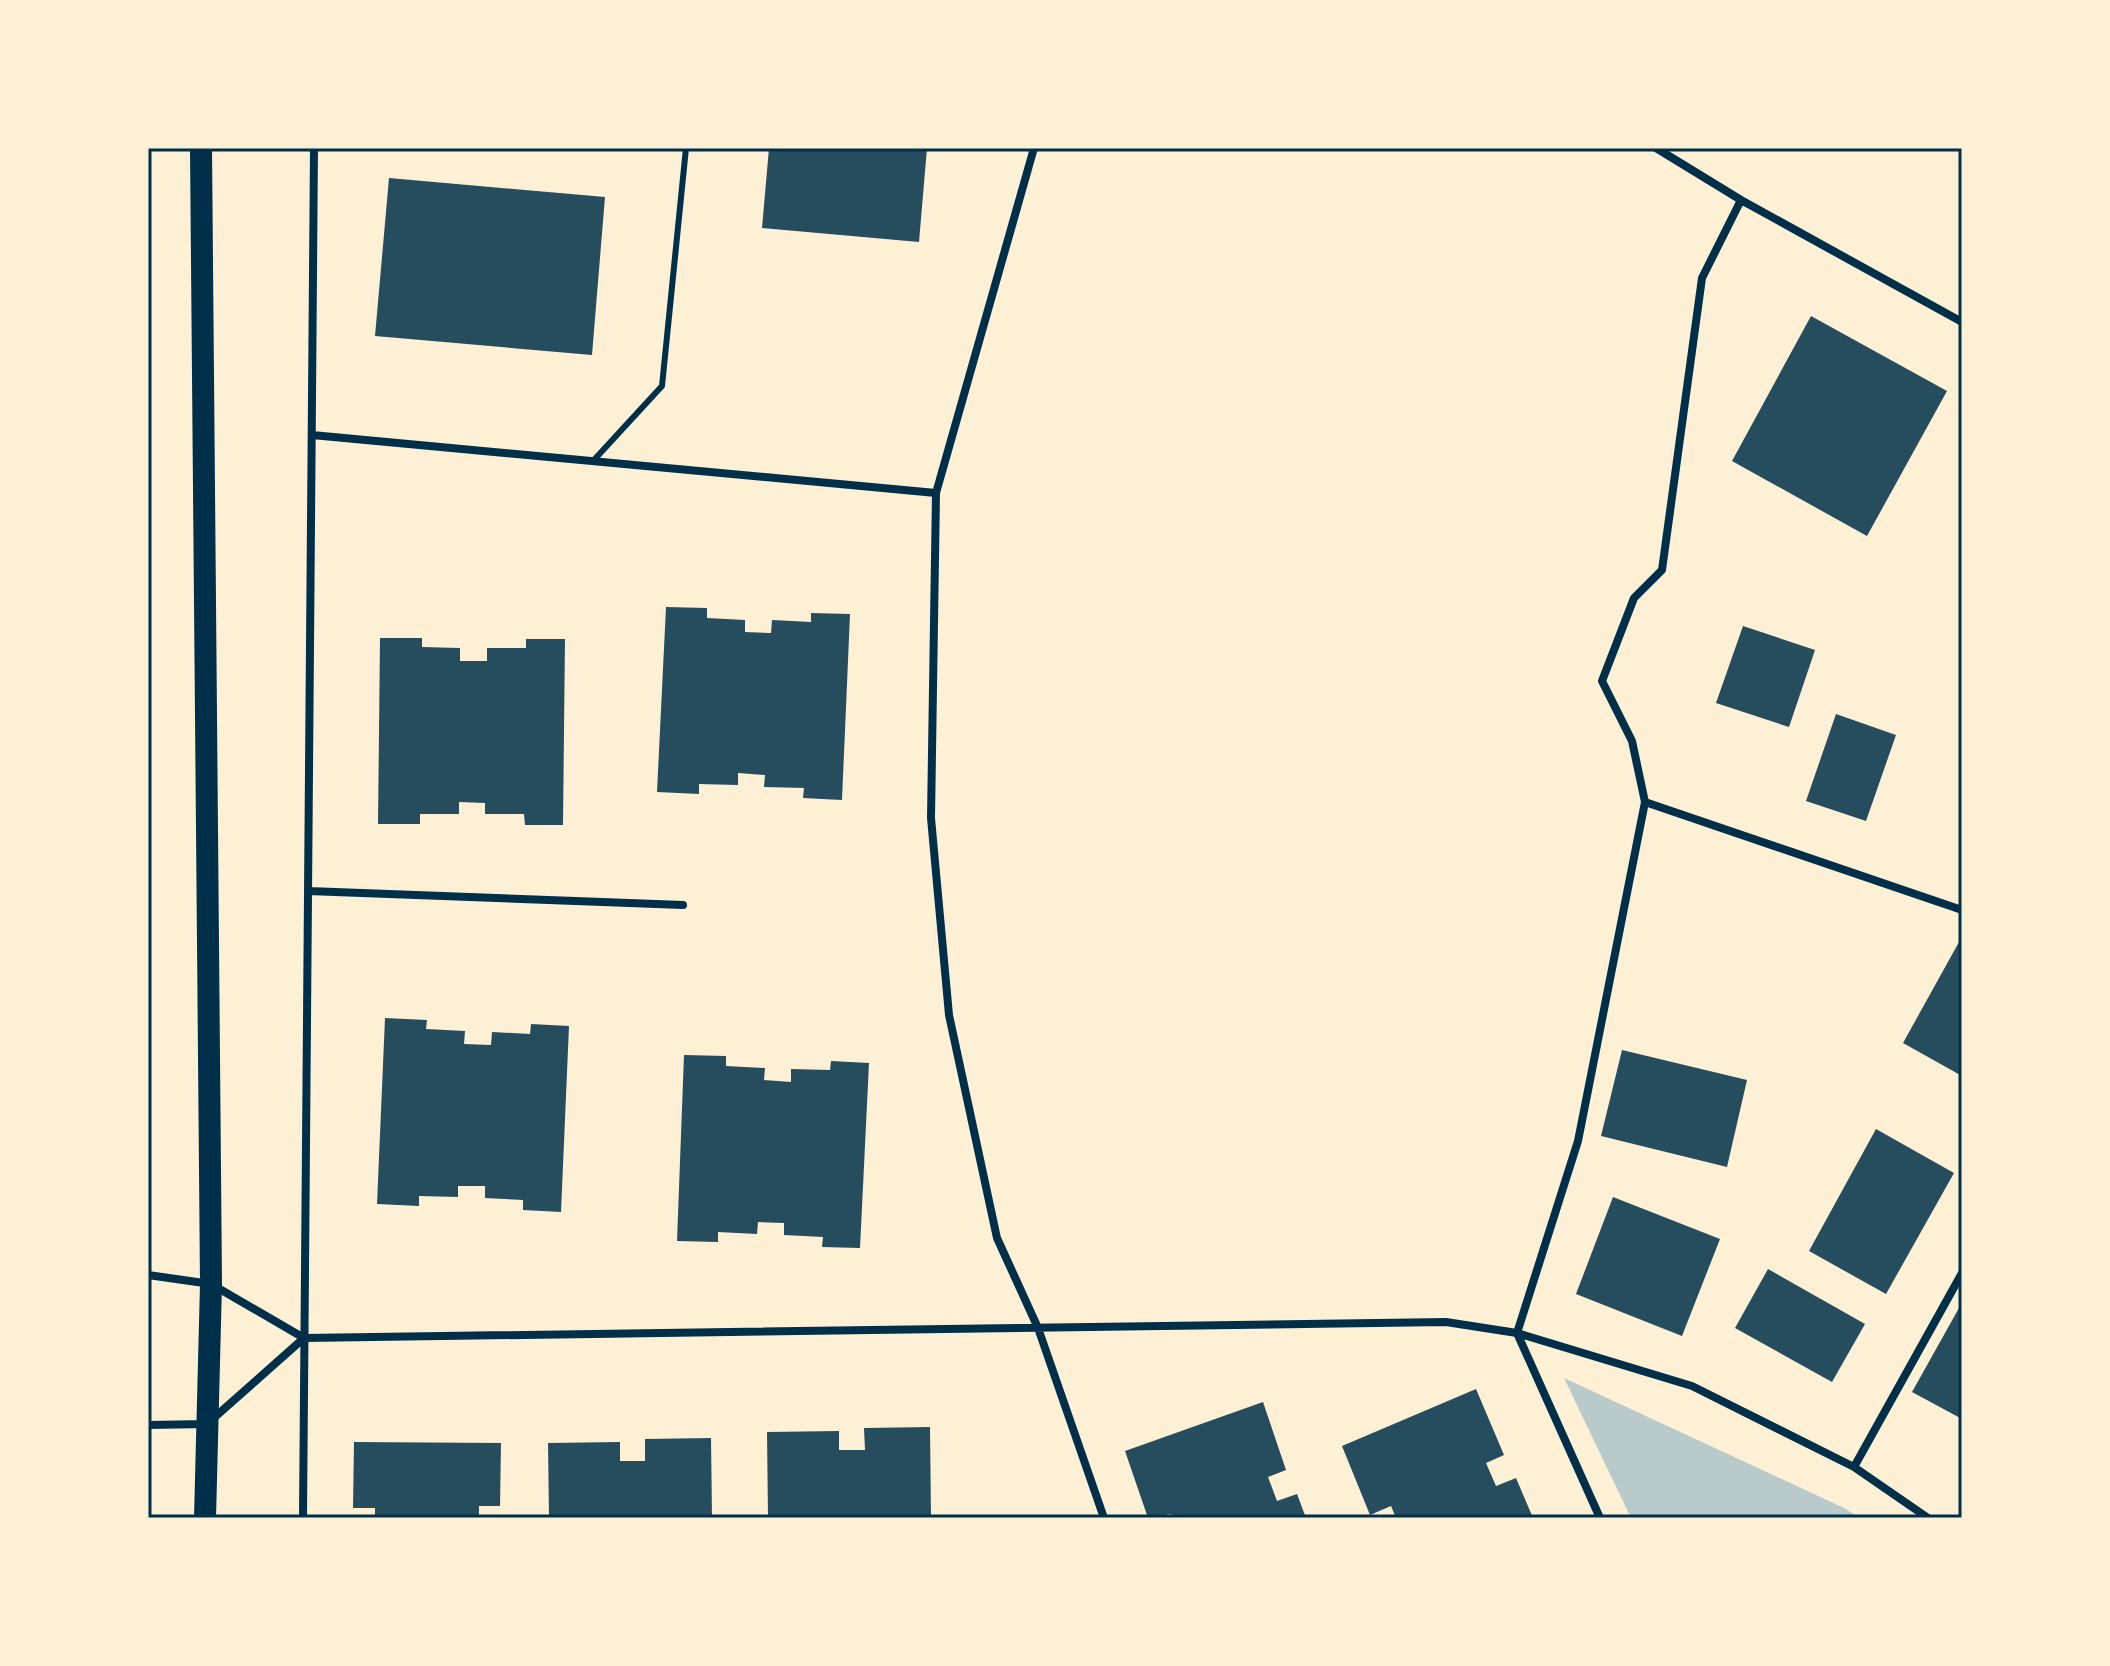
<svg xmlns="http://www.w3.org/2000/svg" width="2110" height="1666" font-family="Karla,sans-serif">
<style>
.green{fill:#b9caca}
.building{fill:#264d5e}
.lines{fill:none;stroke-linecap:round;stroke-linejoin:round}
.service{stroke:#003049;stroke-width:6}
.minor{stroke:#003049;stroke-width:8}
.trunk{stroke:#003049;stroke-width:22}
.neatline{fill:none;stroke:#003049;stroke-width:3}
</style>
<rect width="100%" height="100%" fill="#fdf0d5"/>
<path class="green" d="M1564,1378L1844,1508L1860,1518H1631Z"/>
<path class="building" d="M769,148H927L919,242L762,228Z
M389,178L605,197L592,355L375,336Z
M1811,316L1947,391L1867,536L1732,461Z
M666,607L707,608V618L745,620V632L771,633L772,620L811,622V613L850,614L842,800L803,798L804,788L764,787L765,775L738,773V785L699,784V794L657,792Z
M1743,626L1815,650L1789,727L1716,703Z
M380,638H422V647L460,648V661H487V648H526V639H565L563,825H525L524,814H485V803L459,802V814H420V824H378Z
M1836,714L1896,735L1866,821L1806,801Z
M1959,942L1962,944V1076L1903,1043Z
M385,1018L427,1020L426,1029L465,1031L464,1044L491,1045L492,1032L530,1034L531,1024L569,1026L561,1212L523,1210V1200L485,1198V1186H458V1197L419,1196V1206L377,1204Z
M1622,1050L1747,1080L1727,1167L1601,1136Z
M684,1055L726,1056V1066L765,1068L764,1080L791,1082V1069L830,1070L831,1061L869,1063L860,1248L822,1247L823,1237L784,1235V1223L758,1222L757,1234L718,1232V1242L677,1241Z
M1876,1129L1954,1173L1886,1294L1809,1251Z
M1613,1197L1720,1239L1682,1336L1576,1294Z
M1768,1269L1865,1324L1832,1382L1735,1328Z
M1959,1308L1962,1309V1419L1912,1392Z
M1476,1389L1504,1455L1486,1463L1496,1486L1516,1478L1533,1518H1396L1391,1506L1370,1515L1342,1446Z
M1263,1402L1286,1470L1268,1477L1277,1501L1297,1494L1306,1518H1172L1171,1514L1148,1518L1125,1451Z
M930,1427L931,1518H768L767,1432L839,1431V1450H865L864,1428Z
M711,1438L712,1518H549L548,1443L620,1442V1461H645V1439Z
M354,1442L501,1443L500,1506H479V1518H375V1508H353Z"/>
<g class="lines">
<path class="service" d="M593,461L662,386L686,148"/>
<path class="minor" d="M1656,148L1741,200L1962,322
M312,435L936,493L931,818L949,1015L997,1238L1038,1328L1104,1518
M936,493L1034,148
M1645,802L1962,910
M308,891L683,905
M148,1275L211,1284L304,1338L1446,1322L1517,1333L1692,1386L1854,1467L1928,1518
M148,1425L207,1424L304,1338
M1854,1467L1962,1273
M303,1518L314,148
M1600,1518L1517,1333L1578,1141L1645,802L1632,741L1602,681L1634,598L1662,570L1702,278L1741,200"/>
<path class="trunk" d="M201,148L211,1284L205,1518"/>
</g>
<rect width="2110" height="1666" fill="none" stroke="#fdf0d5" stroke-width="300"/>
<rect x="150" y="150" width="1810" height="1366" class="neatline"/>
</svg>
